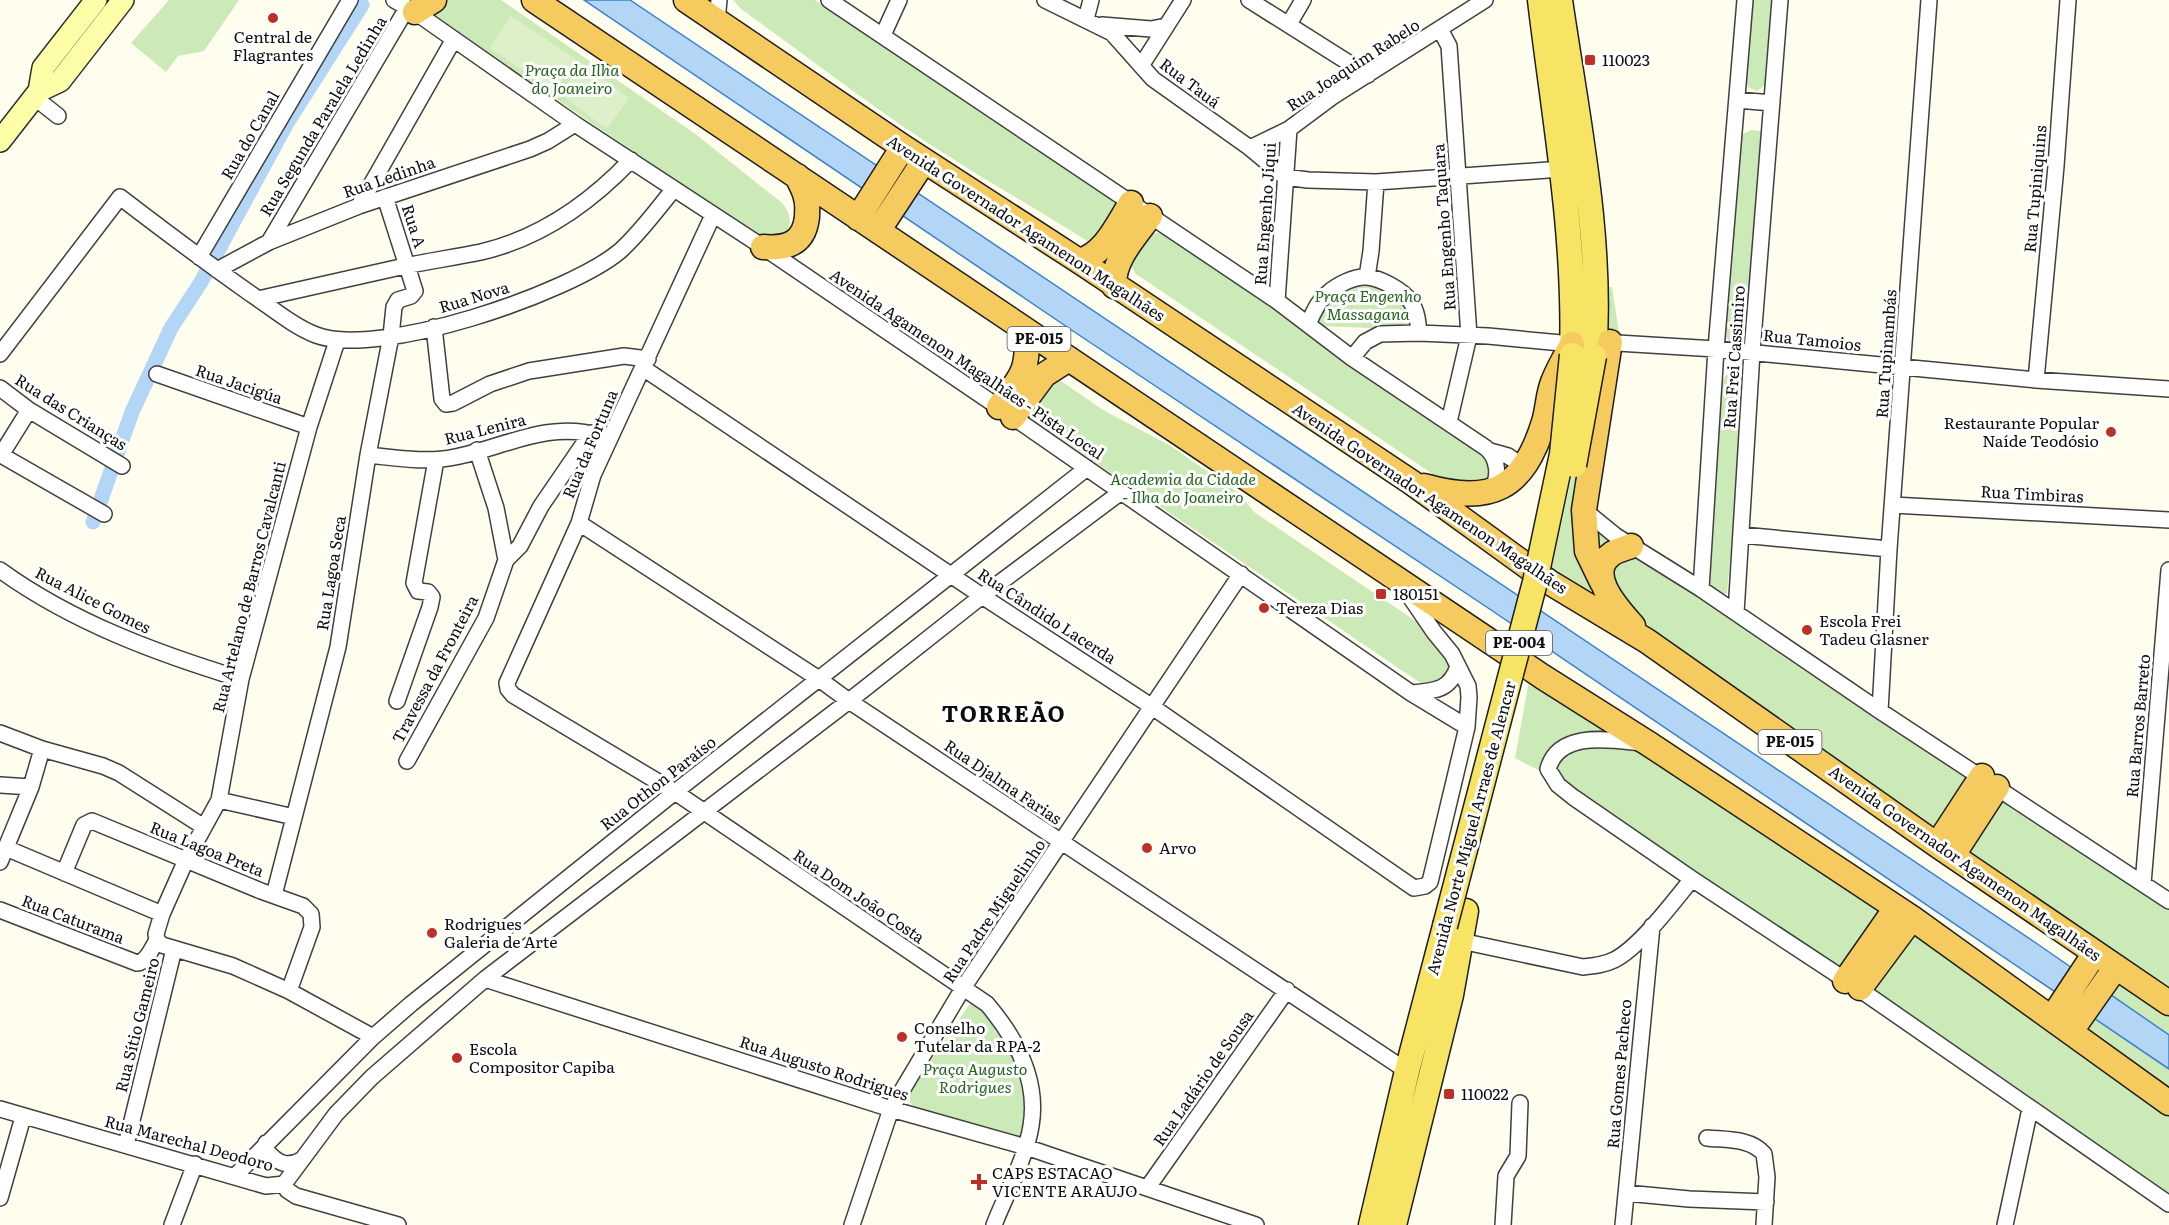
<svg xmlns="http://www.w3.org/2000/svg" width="2169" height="1225" font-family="Literata,serif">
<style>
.green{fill:#cce9b8}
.pitch{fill:#def0c9}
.water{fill:#b3d5f6;stroke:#3a82cc;stroke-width:1.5}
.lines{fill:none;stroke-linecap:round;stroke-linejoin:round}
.canal{stroke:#b3d5f6;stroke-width:15}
.minor-casing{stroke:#404040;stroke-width:18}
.secondary-casing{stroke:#2f2f2f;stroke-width:24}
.primary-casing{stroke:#1e1e1e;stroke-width:27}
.trunk-casing{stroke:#1e1e1e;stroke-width:27}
.minor{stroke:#fff;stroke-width:15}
.secondary{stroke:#fefea9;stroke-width:21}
.primary{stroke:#f7e465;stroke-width:24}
.trunk{stroke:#f5ca5e;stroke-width:24}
.primary-bridge-casing{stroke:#1e1e1e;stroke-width:27;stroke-linecap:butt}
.primary-bridge{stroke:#f7e465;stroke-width:24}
.poi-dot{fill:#bc3026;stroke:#fff;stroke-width:2}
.labels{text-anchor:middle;stroke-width:6;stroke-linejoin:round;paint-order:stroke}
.shield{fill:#fff;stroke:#565656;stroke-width:1.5}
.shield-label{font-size:15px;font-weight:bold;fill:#0d0d0d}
.poi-label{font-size:16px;fill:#0d0d0d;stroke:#fff;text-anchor:start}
.street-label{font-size:16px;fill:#0d0d0d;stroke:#fff}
.park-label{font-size:16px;font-style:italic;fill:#25651e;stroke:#fff}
.district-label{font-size:22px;font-weight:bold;letter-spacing:1.5px;fill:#0d0d0d;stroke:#fff}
</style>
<rect width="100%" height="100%" fill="#fffdee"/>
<path class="green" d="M169,0H239L204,51L178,56L166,72L131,43Z
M446,0H501L694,133L782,203C790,212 792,222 787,233L767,238L759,236L429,13Z
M733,0H815L1055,162L1107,194L1118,207L1095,246C1047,215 998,188 950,157C878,112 811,59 741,9Z
M1752,0H1773L1767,78L1764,86L1757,91L1748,87L1746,80Z
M1751,130L1760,131L1764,136L1749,341L1742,347L1730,342L1723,334L1740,139L1743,134Z
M1150,233H1159L1167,237L1488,454L1493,470L1485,485L1440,479L1136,274L1130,264Z
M1370,283L1401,291L1416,330L1322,326L1317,324V312L1347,286Z
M1596,286L1612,287L1621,346L1594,512L1602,520L1982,776L1937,845L1549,582L1573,470Z
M1732,371L1747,375L1727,593L1722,596L1710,588L1709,577L1722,383L1725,376Z
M1055,380L1061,381L1103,410L1169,445L1239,493L1254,512L1423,626L1452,662L1447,679L1426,685L1422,684L1034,421C1023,406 1045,391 1055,380Z
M1531,670L2070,1031L2116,967L1953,855L1997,787L2169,901V1197L1569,786L1515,758Z
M971,1002L984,1010L1010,1042L1026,1091L1025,1117L1019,1139L915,1109L910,1102V1091Z"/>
<path class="pitch" d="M511,16L576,59L555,92L490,48Z
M582,63L629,98L607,129L560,94Z"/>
<path class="water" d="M584,0H630L2036,943L2169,1035V1069L1497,614L1073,331Z"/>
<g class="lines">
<path class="canal" d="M93,522L132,412L171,328L201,282L287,123L362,5"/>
<g class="minor-casing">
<path id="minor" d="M394,0L415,12L575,124L763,247L1013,417L1411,693L1467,727
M829,0L1277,301L1352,358L1486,448C1499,459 1500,479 1490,492
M1045,0L1112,33L1153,79L1250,148L1285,177L1308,180L1376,182L1562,169
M1249,0L1368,75
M1086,19L1091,0
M717,21L719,0
M1289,24L1303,0
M1102,25L1151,29L1166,26
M1440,29L1449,46L1468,321L1469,336L1449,422
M883,35L899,0
M1141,66L1183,0
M34,97L58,116
M1737,100L1772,103
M1250,148L1289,129L1332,97L1485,0
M359,206L454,39
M713,215L593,475L579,523L507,683L508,689L513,695L675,792L987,1004C1016,1038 1039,1079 1031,1126C1026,1158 1006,1194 994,1225
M269,242L407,8
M199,257L350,0
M217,270L269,242L359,206L530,149L548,141L575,124
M1367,277L1371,251L1376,182
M258,299C307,288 356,277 405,266C430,261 456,257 481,252C541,238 589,204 631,160
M1277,301L1289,129
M1308,324C1314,312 1318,301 1328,293C1337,285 1354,276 1367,277C1380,278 1403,290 1411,302C1417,311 1418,322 1419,333
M434,327L442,399L446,404L453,403L490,384L529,371L624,356L648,359
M1601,342L1716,349L2036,380L2169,389
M0,354L120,197C163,230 207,263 251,294C272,308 293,326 316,335C378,359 570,293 620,251C640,233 656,211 673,190
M1352,358L1365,342L1380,334L1419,333L1488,336L1572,344
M643,368L982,596L1151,706L1414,888L1425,886L1430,882L1467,727L1469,697L1468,686L1452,654L1434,632L1406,591
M157,374L309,427
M2036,380L2056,166L2068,0
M0,388L29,410L122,466
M29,410L1,455L104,514
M477,450L496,508L506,560
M1490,451L1508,456L1524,467
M368,455C397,458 427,463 455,457C502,448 550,420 599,436
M1893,505L2169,520
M1584,510L1616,536L1701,589L1880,711L2169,901
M579,523L819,679L849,701L1407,1071
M1742,535L1889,549
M0,570C72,622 156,653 241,679
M1701,589L1716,349L1745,0
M1736,613L1752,352L1780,0
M1411,693C1434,691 1450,691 1458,666
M397,701L430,607L432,597L428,592L418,591L414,583L436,460
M1880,711L1889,549L1929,0
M0,733L42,749L103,766L119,773L204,827
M1642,743C1611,740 1559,730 1548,769L1558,785L1573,797L1692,879L1859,989L2169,1204
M407,761L486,618L506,560L520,546L541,506L591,433
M0,785L31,787
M219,800L294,817
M6,848L162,914
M0,862L31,787L42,749
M64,873L84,825L92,821L261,891L303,906L311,914L312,927L289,991
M2143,884L2169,570
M274,895L338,647L368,455L391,336L394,307L398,300L411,296L415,291L385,197
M0,910L137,963C147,962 152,948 157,940
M157,940L156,934L162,914L186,860L219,800L241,679L309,427L337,341
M157,940L162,945L233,966L289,991L373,1037
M1461,941L1583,967C1594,966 1604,965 1614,960C1639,948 1674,901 1692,879
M485,979L891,1109L1026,1147L1256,1225
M0,1109L266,1186L284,1184
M1707,1138C1726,1140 1751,1138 1764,1154L1767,1177L1764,1225
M266,1143L267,1151C277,1163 287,1168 301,1160
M126,1145L174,949
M235,1176L373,1037L411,1004L675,792L1087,468
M284,1184L336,1114L372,1077L485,979L849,701L982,596L1121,492
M284,1184L287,1190L296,1196L398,1225
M1148,1187L1287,990
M1626,1193L1689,1199L1766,1202
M0,1198L23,1117
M172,1225L195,1164
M852,1225L891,1109L963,988L1241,574
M1503,1225L1506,1176L1518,1156L1520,1103
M1623,1225L1652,926
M2005,1225L2030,1109"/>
</g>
<g class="secondary-casing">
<path id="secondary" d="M39,91L43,68L96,0
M0,141L39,91L60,81L123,0"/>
</g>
<g class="primary-casing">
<path id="primary" d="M1540,0C1554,118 1576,235 1572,355
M1560,0C1577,118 1603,237 1594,356
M1371,1225L1407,1071L1445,926
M1394,1225L1451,995L1466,911"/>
</g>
<g class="trunk-casing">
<path id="trunk" d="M534,0L1543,677L1649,744L1912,918L2169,1103
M686,0L903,147L1079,261L1411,482L1549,582L1647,641L1937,845L2169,1003
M415,12L434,0
M858,218L903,147
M878,231L924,161
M763,247C786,249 804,244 807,217C807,212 808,204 806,198C805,191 800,183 797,176
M1079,261C1105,254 1117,225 1131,203
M1114,286C1113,259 1135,237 1150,216
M999,407C1023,374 1028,373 1027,331
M1013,417L1044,375L1069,359
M1424,486C1491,505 1523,490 1544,422C1548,409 1548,394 1553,382C1558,369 1566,356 1572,344
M1631,546C1626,548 1618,550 1613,553C1583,573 1619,610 1633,626
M1602,582L1587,551L1584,510L1610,342
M1937,845L1982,776
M1953,855L1997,787
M1845,981L1896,908
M1860,988L1912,918
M2052,1018L2095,953
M2071,1031L2116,967"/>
</g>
<use href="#minor" class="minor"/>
<use href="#secondary" class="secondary"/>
<use href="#primary" class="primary"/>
<use href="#trunk" class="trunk"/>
<g class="primary-bridge-casing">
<path id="primary-bridge" d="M1574,465L1594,356
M1445,926L1535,582L1562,454L1572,355"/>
</g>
<use href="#primary-bridge" class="primary-bridge"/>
</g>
<g class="poi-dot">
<circle cx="273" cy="18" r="6"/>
<rect x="1584" y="54" width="12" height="12" rx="3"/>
<circle cx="2111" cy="432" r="6"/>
<rect x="1375" y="588" width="12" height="12" rx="3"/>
<circle cx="1264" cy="608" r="6"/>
<circle cx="1807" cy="630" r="6"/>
<circle cx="1147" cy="848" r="6"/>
<circle cx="432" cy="933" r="6"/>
<circle cx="902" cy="1037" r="6"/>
<circle cx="457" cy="1058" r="6"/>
<rect x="1443" y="1088" width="12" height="12" rx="3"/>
<path d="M976 1173h6v6h6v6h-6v6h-6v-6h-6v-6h6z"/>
</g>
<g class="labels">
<g class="shield">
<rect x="1007.5" y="327" width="63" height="24" rx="4.5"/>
<rect x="1486" y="631" width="66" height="24" rx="4.5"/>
<rect x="1758.5" y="730" width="63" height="24" rx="4.5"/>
</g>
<g class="shield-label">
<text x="1039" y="344">PE-015</text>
<text x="1519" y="648">PE-004</text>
<text x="1790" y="747">PE-015</text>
</g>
<g class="poi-label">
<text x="273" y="43" text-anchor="middle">Central de<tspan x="273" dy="18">Flagrantes</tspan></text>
<text x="1602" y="66">110023</text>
<text x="2099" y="429" text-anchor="end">Restaurante Popular<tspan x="2099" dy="18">Naíde Teodósio</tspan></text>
<text x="1393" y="600">180151</text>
<text x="1276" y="614">Tereza Dias</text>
<text x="1819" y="627">Escola Frei<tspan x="1819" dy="18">Tadeu Glasner</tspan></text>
<text x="1159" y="854">Arvo</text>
<text x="444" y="930">Rodrigues<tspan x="444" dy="18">Galeria de Arte</tspan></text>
<text x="914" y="1034">Conselho<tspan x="914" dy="18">Tutelar da RPA-2</tspan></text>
<text x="469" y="1055">Escola<tspan x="469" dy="18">Compositor Capiba</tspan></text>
<text x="1461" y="1100">110022</text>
<text x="992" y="1179">CAPS ESTACAO<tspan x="992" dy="18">VICENTE ARAUJO</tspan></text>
</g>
<g class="street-label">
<text transform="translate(1353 65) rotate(-33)" y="6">Rua Joaquim Rabelo</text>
<text transform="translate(1190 83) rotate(37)" y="6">Rua Tauá</text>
<text transform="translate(323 116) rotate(-59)" y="6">Rua Segunda Paralela Ledinha</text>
<text transform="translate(250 135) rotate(-60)" y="6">Rua do Canal</text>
<text transform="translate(389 177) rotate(-19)" y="6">Rua Ledinha</text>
<text transform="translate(2035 189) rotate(-85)" y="6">Rua Tupiniquins</text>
<text transform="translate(1265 214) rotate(-86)" y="6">Rua Engenho Jiqui</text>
<text transform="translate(414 226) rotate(72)" y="6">Rua A</text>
<text transform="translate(1444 227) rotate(-94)" y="6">Rua Engenho Taquara</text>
<text transform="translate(1026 228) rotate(33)" y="6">Avenida Governador Agamenon Magalhães</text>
<text transform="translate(474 297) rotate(-17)" y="6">Rua Nova</text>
<text transform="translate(1812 340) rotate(6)" y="6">Rua Tamoios</text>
<text transform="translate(1886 354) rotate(-86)" y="6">Rua Tupinambás</text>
<text transform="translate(1734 357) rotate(-86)" y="6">Rua Frei Cassimiro</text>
<text transform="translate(967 364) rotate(34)" y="6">Avenida Agamenon Magalhães - Pista Local</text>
<text transform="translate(239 384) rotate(19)" y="6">Rua Jacigúa</text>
<text transform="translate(71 412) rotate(32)" y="6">Rua das Crianças</text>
<text transform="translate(485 429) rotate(-14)" y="6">Rua Lenira</text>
<text transform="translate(590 444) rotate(-67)" y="6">Rua da Fortuna</text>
<text transform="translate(2032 494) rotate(3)" y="6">Rua Timbiras</text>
<text transform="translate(1430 498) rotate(34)" y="6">Avenida Governador Agamenon Magalhães</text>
<text transform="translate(331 573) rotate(-81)" y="6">Rua Lagoa Seca</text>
<text transform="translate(249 587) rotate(-76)" y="6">Rua Artelano de Barros Cavalcanti</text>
<text transform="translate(93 600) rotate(27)" y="6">Rua Alice Gomes</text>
<text transform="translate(1047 616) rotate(33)" y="6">Rua Cândido Lacerda</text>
<text transform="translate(435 669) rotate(-62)" y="6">Travessa da Fronteira</text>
<text transform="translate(2138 726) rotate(-85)" y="6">Rua Barros Barreto</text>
<text transform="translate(1003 782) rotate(34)" y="6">Rua Djalma Farias</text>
<text transform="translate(658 783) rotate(-38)" y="6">Rua Othon Paraíso</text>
<text transform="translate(1471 828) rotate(-75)" y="6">Avenida Norte Miguel Arraes de Alencar</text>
<text transform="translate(207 849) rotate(22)" y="6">Rua Lagoa Preta</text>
<text transform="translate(1965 863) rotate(35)" y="6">Avenida Governador Agamenon Magalhães</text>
<text transform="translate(859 896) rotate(34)" y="6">Rua Dom João Costa</text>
<text transform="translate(994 911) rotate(-56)" y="6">Rua Padre Miguelinho</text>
<text transform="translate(73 919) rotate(21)" y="6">Rua Caturama</text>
<text transform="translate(137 1025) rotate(-76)" y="6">Rua Sítio Gameiro</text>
<text transform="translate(824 1068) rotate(18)" y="6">Rua Augusto Rodrigues</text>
<text transform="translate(1619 1074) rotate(-85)" y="6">Rua Gomes Pacheco</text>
<text transform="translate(1203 1078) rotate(-55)" y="6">Rua Ladário de Sousa</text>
<text transform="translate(189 1143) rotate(15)" y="6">Rua Marechal Deodoro</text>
</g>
<g class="park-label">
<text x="572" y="76">Praça da Ilha<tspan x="572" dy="18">do Joaneiro</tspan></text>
<text x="1368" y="302">Praça Engenho<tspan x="1368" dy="18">Massagana</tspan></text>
<text x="1183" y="485">Academia da Cidade<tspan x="1183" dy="18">- Ilha do Joaneiro</tspan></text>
<text x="975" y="1075">Praça Augusto<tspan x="975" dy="18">Rodrigues</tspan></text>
</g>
<g class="district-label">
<text x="1004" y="722">TORREÃO</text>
</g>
</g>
</svg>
